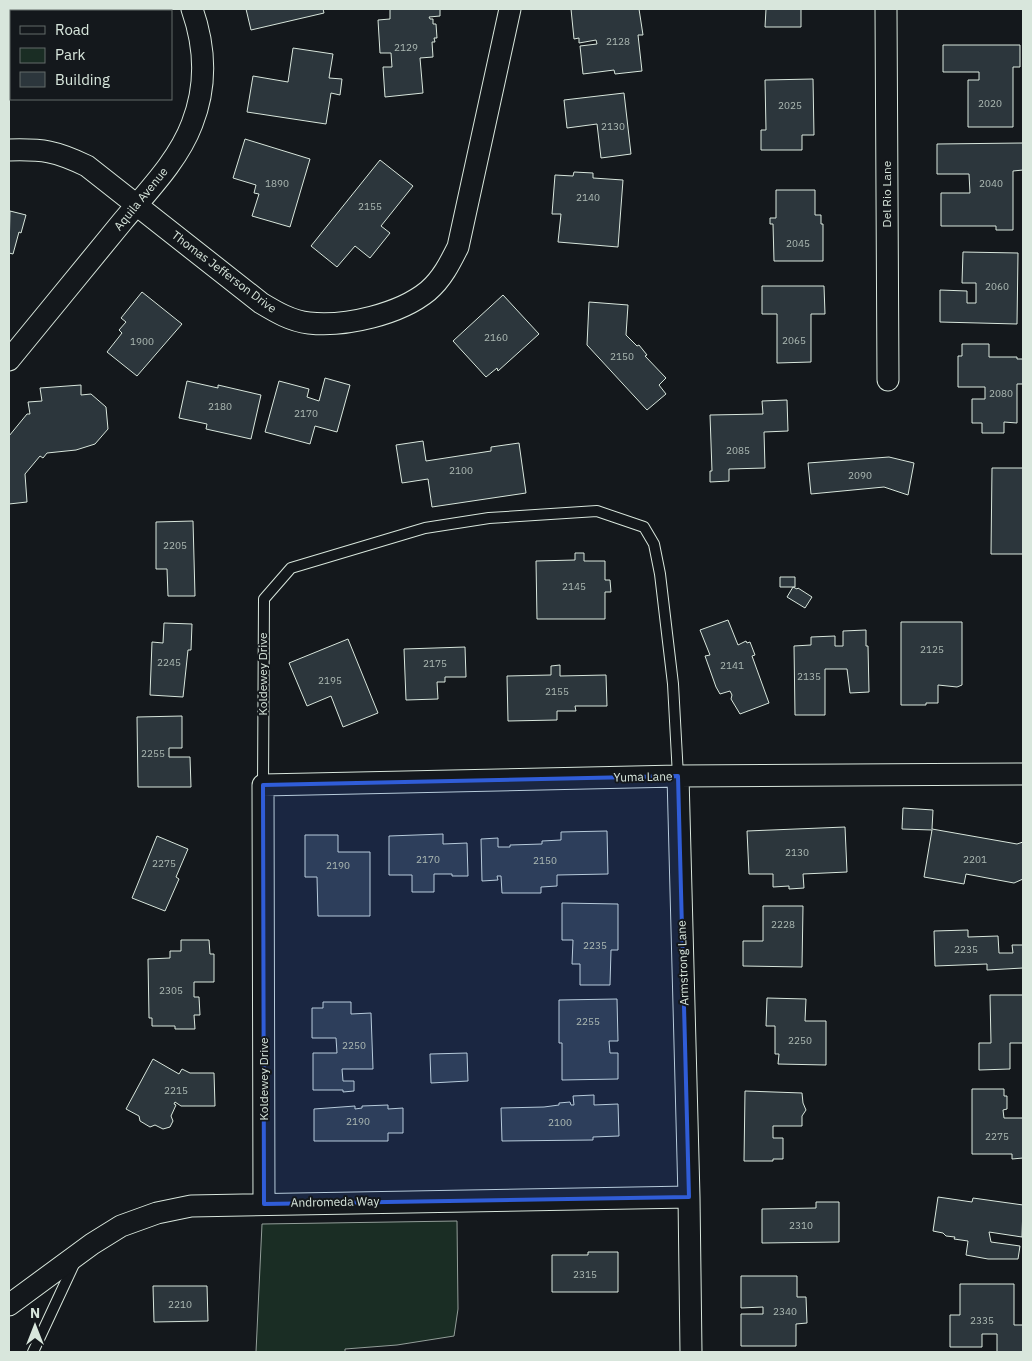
<svg xmlns="http://www.w3.org/2000/svg" width="1032" height="1361" font-family="'IBM Plex Sans',sans-serif">
<style>
.green{fill:#1a2d24;stroke:#939e99}
.building{fill:#2c363c;stroke:#d8e6dc}
.lines{fill:none;stroke-linecap:round;stroke-linejoin:round}
.lane-casing{stroke:#d8e6dc;stroke-width:12}
.street-casing{stroke:#d8e6dc;stroke-width:23}
.lane{stroke:#14181c;stroke-width:10}
.street{stroke:#14181c;stroke-width:21}
.marked{fill:#305dd8;fill-opacity:0.2;stroke:#305dd8;stroke-width:4;stroke-linejoin:round}
.labels{text-anchor:middle;stroke-width:4;stroke-linejoin:round;paint-order:stroke}
.number-label{font-size:10px;fill:#adbab4}
.street-label{font-size:12px;fill:#d8e6dc;stroke:#14181c}
</style>
<rect width="100%" height="100%" fill="#14181c"/>
<path class="green" d="M457,1221L458,1309L454,1336L397,1345L345,1349V1352H256L262,1224Z"/>
<path class="building" d="M246,9H323L324,13L251,30Z
M390,9H440V16L429,17L430,19H433V24H436L437,38H434L435,42H432L433,57L420,58L423,93L385,97L383,67H392L391,53H380L378,20L390,19Z
M571,9H639L643,35H638L642,71L615,74L614,70L583,74L580,46L597,44L596,40L579,43V38L574,39Z
M766,9H801V27H765Z
M9,33H11V84H9Z
M943,45H1020V67H1013V127H968V80H979V72H943Z
M293,48L333,54L329,78L342,79L340,95L331,93L326,124L247,112L253,76L288,82Z
M813,79L814,135H802V150H761V130H766L765,80Z
M624,93L631,154L601,158L597,124L567,128L564,100Z
M245,139L310,159L290,227L252,216L259,194L254,193L256,185L233,178Z
M1023,143V170L1013,171V230H996V226H941V193H970L969,174H937V144Z
M380,160L413,186L381,226L390,233L370,258L355,246L337,267L311,246Z
M574,172L593,173V178L623,180L618,247L558,242L561,214H552L555,175L573,176Z
M776,190H815V215H821V224H823V261H774L773,224H770V218H776Z
M10,211L26,215L21,233L19,232L13,254L9,253Z
M963,252L1018,253L1017,324L940,322V290L967,291V303H976V283H962Z
M762,286H824L825,314H811V362L777,363V314H762Z
M142,292L182,324L137,376L107,352L122,333L119,330L126,322L121,318Z
M503,295L539,334L498,371L497,368L486,377L453,341Z
M589,302L628,305L626,335L637,346L639,345L647,355L645,356L666,378L659,385L666,394L647,410L587,345Z
M962,344H989V357H1017V359H1023V384H1017V423L1004,422V433H982V423H972V399H985V387H958V356H962Z
M325,378L350,385L337,432L315,426L310,444L265,432L279,381L309,389L307,397L319,401Z
M187,381L218,388V385L261,395L251,439L206,429L207,424L179,418Z
M81,385V395L91,394L106,407L108,429L95,444L76,450L47,453L43,458L40,456L25,474L27,502L9,504V436L27,414H30L28,402L42,401L40,388Z
M787,400L788,431L764,432L765,468L729,469V481L710,482V471H712L710,415L763,414L762,401Z
M423,441L426,461L491,451V447L519,443L526,493L432,507L428,479L402,483L396,445Z
M889,457L914,463L908,495L884,487L811,494L808,463Z
M992,468H1023V554H991Z
M193,521L195,596H168L167,569H156V522Z
M575,553H584V561H605V580H610L611,592H605V619H537L536,561L575,560Z
M780,577H795V587H780Z
M793,587L797,589L798,588L812,597L805,608L787,597Z
M728,620L738,645L746,641L747,643L750,642L755,655L752,656L769,703L740,714L731,699L732,695L730,691L720,694L716,687L705,656L710,655L700,630Z
M901,622H962V685L957,687L938,685V703H926V705H901Z
M164,623L192,624L191,650H188L183,697L150,695L152,642L163,643Z
M866,630V646H868L869,692L850,693L847,669H825V715H795L794,646L811,645V637L835,636V646H843V631Z
M348,639L378,713L343,727L331,696L307,706L289,663Z
M465,647L466,677H445V682H437L438,699L406,700L404,649Z
M560,665V676L606,675L607,706H575L576,711H557V720L508,721L507,676L551,675V666Z
M182,716V748H169V757H190L191,787H138L137,717Z
M903,808L933,810L932,829L1017,844L1023,842V879L1014,883L966,874L964,884L924,877L932,830L902,829Z
M845,827L847,872L803,874L804,888L789,889V886L773,887V874H749L747,831Z
M607,831L608,874L557,875V886L541,887V893H502L501,876H497L498,880L482,881L481,839L498,838V847H510V845L542,844V841L561,840V832Z
M443,834V844L467,843L468,876H452V874H434V892H412V875H389V836Z
M305,835H338V852H370V916H318L317,877H305Z
M157,836L188,849L176,877L179,879L165,911L132,898Z
M562,903L618,904V950H611L610,985H580V964H572L573,940H562Z
M763,906H803L802,967L743,966V941H763Z
M968,930V937L998,936L999,953H1013L1012,945H1023V968L987,970V964L935,966L934,931Z
M181,940H209L210,954H214V982H194V997H199L200,1015H194L195,1029H175V1026H152V1018H149L148,959L170,958V951H181Z
M990,995H1023V1043H1010V1069L979,1070V1043H991Z
M767,998L806,999L805,1021H826V1065L778,1064L779,1054H775V1026H766Z
M617,999L618,1041H609L610,1053H618V1079L562,1080V1043H559V1000Z
M323,1002H351V1014L371,1013L373,1069H342L343,1081H354V1091L343,1092V1090H313V1053H337L336,1038H312V1008H323Z
M467,1053L468,1081L431,1083L430,1054Z
M153,1059L179,1074L182,1069L190,1073H214L215,1106H181L175,1102L174,1104L176,1105L171,1116L173,1121L170,1127L163,1129L155,1125L150,1127L140,1121L139,1116L126,1109Z
M972,1089H1004V1096H1007V1109L1003,1110L1004,1118H1023V1158L1012,1159V1154H972Z
M745,1091L802,1093L803,1103L806,1110L802,1116V1126H773V1138H783V1159H773V1161H744Z
M594,1095V1105L618,1104L619,1136L593,1137V1140L502,1141L501,1108L544,1107L559,1105V1103L570,1102L571,1105H574L573,1096Z
M388,1105V1109L403,1108V1133H388V1141H314V1109L355,1106V1109L362,1108V1106Z
M938,1197L972,1202L973,1198L1023,1205L1022,1237L989,1232L991,1242L1020,1246L1018,1259H988L966,1255L968,1241L954,1239L955,1237L946,1236L943,1233L933,1231Z
M816,1202H839V1242L762,1243V1209L816,1208Z
M588,1252H618V1292H552V1255H588Z
M741,1276H797V1297H806L807,1323L796,1324V1346H741V1314H763V1307L741,1308Z
M960,1284H1014V1325H1023V1352H997V1334H982V1347H950V1315H960Z
M153,1286H207L208,1321L154,1322Z"/>
<g class="lines">
<g class="lane-casing">
<path id="lane" d="M263,785L264,599L291,568L425,528L489,518L597,511L644,527L654,544L660,574L673,684L678,776
M33,1352L75,1262"/>
</g>
<g class="street-casing">
<path id="street" d="M886,9L888,380
M9,150C43,149 56,151 87,166L261,303C276,312 291,321 309,323C346,327 400,314 428,291C442,279 450,263 458,247L510,9
M9,360C47,314 84,268 122,222C147,192 178,161 192,124C207,86 205,46 192,9
M678,776L689,1197L691,1352
M264,1204L263,785L678,776L1023,774
M9,1305L92,1244L121,1226L157,1213L191,1206L689,1197"/>
</g>
<use href="#lane" class="lane"/>
<use href="#street" class="street"/>
</g>
<path class="marked" d="M678,776L689,1197L264,1204L263,785Z"/>
<g class="labels">
<g class="number-label">
<text x="618" y="45">2128</text>
<text x="406" y="51">2129</text>
<text x="990" y="107">2020</text>
<text x="790" y="109">2025</text>
<text x="613" y="130">2130</text>
<text x="277" y="187">1890</text>
<text x="991" y="187">2040</text>
<text x="588" y="201">2140</text>
<text x="370" y="210">2155</text>
<text x="798" y="247">2045</text>
<text x="997" y="290">2060</text>
<text x="496" y="341">2160</text>
<text x="794" y="344">2065</text>
<text x="142" y="345">1900</text>
<text x="622" y="360">2150</text>
<text x="1001" y="397">2080</text>
<text x="220" y="410">2180</text>
<text x="306" y="417">2170</text>
<text x="738" y="454">2085</text>
<text x="461" y="474">2100</text>
<text x="860" y="479">2090</text>
<text x="175" y="549">2205</text>
<text x="574" y="590">2145</text>
<text x="932" y="653">2125</text>
<text x="169" y="666">2245</text>
<text x="435" y="667">2175</text>
<text x="732" y="669">2141</text>
<text x="809" y="680">2135</text>
<text x="330" y="684">2195</text>
<text x="557" y="695">2155</text>
<text x="153" y="757">2255</text>
<text x="797" y="856">2130</text>
<text x="428" y="863">2170</text>
<text x="975" y="863">2201</text>
<text x="545" y="864">2150</text>
<text x="164" y="867">2275</text>
<text x="338" y="869">2190</text>
<text x="783" y="928">2228</text>
<text x="595" y="949">2235</text>
<text x="966" y="953">2235</text>
<text x="171" y="994">2305</text>
<text x="588" y="1025">2255</text>
<text x="800" y="1044">2250</text>
<text x="354" y="1049">2250</text>
<text x="176" y="1094">2215</text>
<text x="358" y="1125">2190</text>
<text x="560" y="1126">2100</text>
<text x="997" y="1140">2275</text>
<text x="801" y="1229">2310</text>
<text x="585" y="1278">2315</text>
<text x="180" y="1308">2210</text>
<text x="785" y="1315">2340</text>
<text x="982" y="1324">2335</text>
</g>
<g class="street-label">
<text transform="translate(887 194) rotate(-90)" y="4">Del Rio Lane</text>
<text transform="translate(141 199) rotate(-51)" y="4">Aquila Avenue</text>
<text transform="translate(224 272) rotate(37)" y="4">Thomas Jefferson Drive</text>
<text transform="translate(263 674) rotate(-90)" y="4">Koldewey Drive</text>
<text transform="translate(643 777) rotate(-1)" y="4">Yuma Lane</text>
<text transform="translate(683 963) rotate(-92)" y="4">Armstrong Lane</text>
<text transform="translate(264 1079) rotate(-90)" y="4">Koldewey Drive</text>
<text transform="translate(335 1202) rotate(-1)" y="4">Andromeda Way</text>
</g>
</g>
<rect width="1032" height="1361" fill="none" stroke="#d8e6dc" stroke-width="20"/>
<rect x="10" y="10" width="162" height="90" fill="#14181c" stroke="#626a69"/>
<rect x="20" y="26" width="25" height="8" fill="#14181c" stroke="#626a69"/>
<text x="55" y="35" font-size="15" fill="#d8e6dc">Road</text>
<rect x="20" y="48" width="25" height="15" fill="#1a2d24" stroke="#626a69"/>
<text x="55" y="60" font-size="15" fill="#d8e6dc">Park</text>
<rect x="20" y="72" width="25" height="15" fill="#2c363c" stroke="#626a69"/>
<text x="55" y="85" font-size="15" fill="#d8e6dc">Building</text>
<g transform="translate(35 1326)" stroke="#14181c" stroke-width="4" paint-order="stroke">
<path d="M0-4L9 19L0 12L-9 19Z" fill="#d8e6dc"/>
<text y="-8" font-size="14" font-weight="bold" text-anchor="middle" fill="#d8e6dc">N</text>
</g>
</svg>
